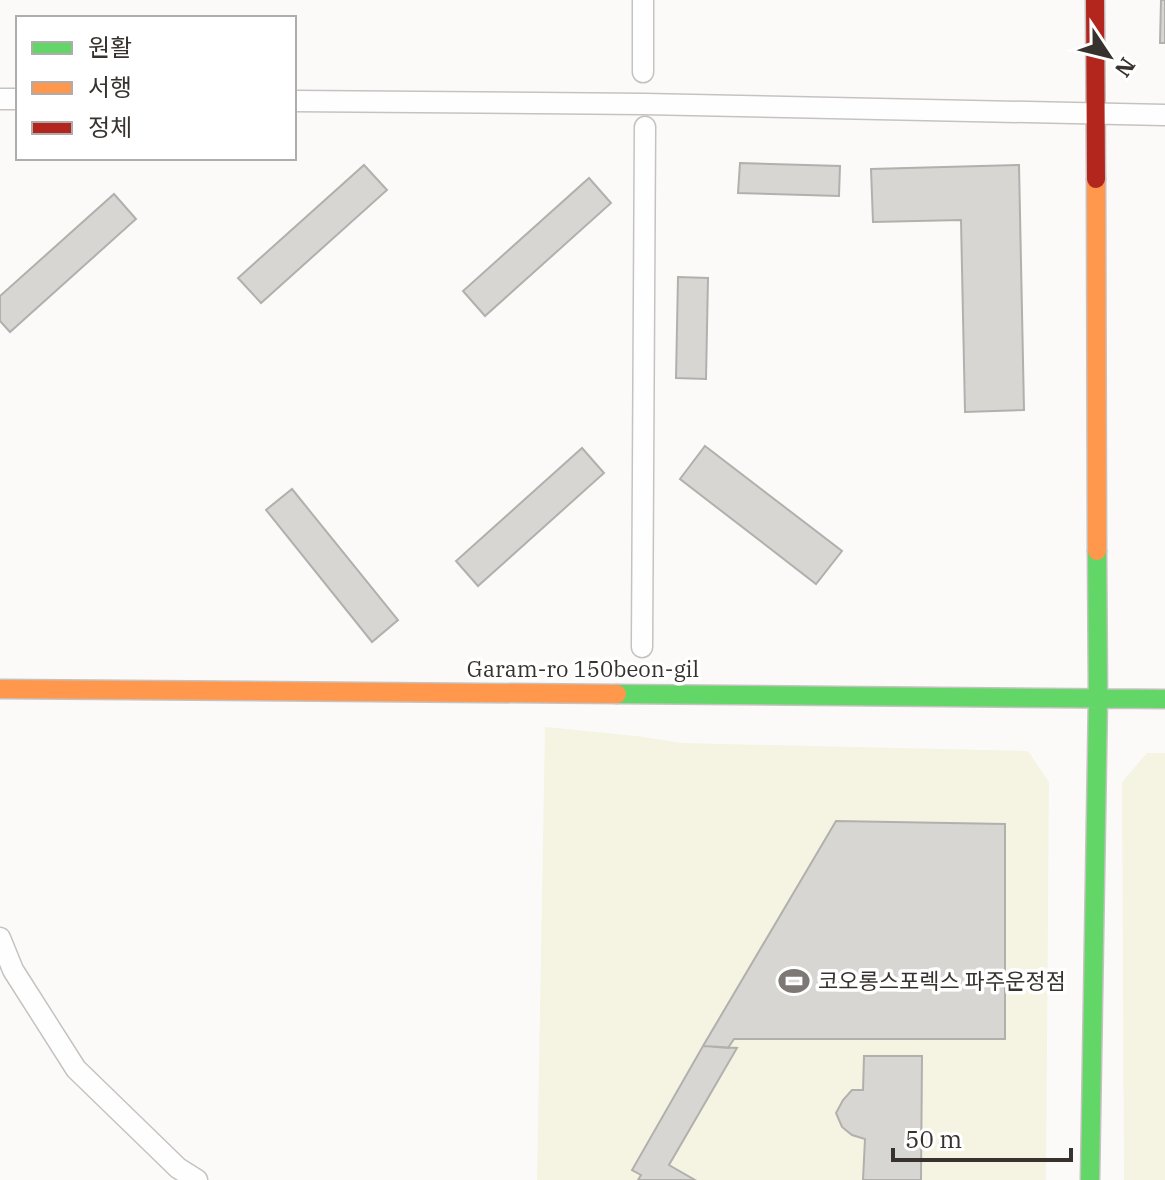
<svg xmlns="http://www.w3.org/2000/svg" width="1165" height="1180" font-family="'IBM Plex Serif','Noto Sans KR',serif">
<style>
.green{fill:#f5f4e2}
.building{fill:#d8d6d2;stroke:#b2b0ad;stroke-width:2}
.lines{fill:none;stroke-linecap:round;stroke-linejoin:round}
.street-casing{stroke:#c6c2c0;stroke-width:23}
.fast-casing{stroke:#c6c2c0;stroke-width:21}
.slow-casing{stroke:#c6c2c0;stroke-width:21}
.jam-casing{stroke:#c6c2c0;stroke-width:21}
.street{stroke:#fffefe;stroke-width:20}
.fast{stroke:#63d668;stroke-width:18}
.slow{stroke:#ff974d;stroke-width:18}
.jam{stroke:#b3261e;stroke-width:18}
.labels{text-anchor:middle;stroke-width:7;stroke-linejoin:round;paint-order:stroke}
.street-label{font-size:22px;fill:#38322e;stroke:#fff}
.poi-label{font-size:22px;fill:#38322e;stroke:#fff;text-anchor:start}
</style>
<rect width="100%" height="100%" fill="#fcfaf9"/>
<path class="green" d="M545,727L637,736L682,743L1028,751L1049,782L1046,1180H537Z
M1147,753H1165V1180H1124L1122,782Z"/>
<path class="building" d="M1161,0H1165V43H1160Z
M740,163L840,166L839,196L738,193Z
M364,165L387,190L261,303L238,278Z
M1019,165L1024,410L965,412L961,220L873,222L871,169Z
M589,178L611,203L485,316L463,291Z
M114,194L136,219L10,332L0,321V296Z
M678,277L708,278L706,379L676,378Z
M705,446L842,551L816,584L680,479Z
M582,448L604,473L478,586L456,561Z
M292,489L398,620L372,642L266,510Z
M836,821L1005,824V1039H734L728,1048L703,1046Z
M703,1046L737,1048L669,1165L695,1180H638L641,1175L632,1170Z
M864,1056H922L921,1180H863L865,1139L852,1135L842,1127L836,1113L843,1100L852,1090H863Z"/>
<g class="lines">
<g class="street-casing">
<path id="street" d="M643,72V0
M0,99H18
M294,101L644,104L1165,115
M642,647L645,127
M0,938L13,970L76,1069L178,1168L197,1180"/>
</g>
<g class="fast-casing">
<path id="fast" d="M617,694L1165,699
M1090,1180L1098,697L1097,551"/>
</g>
<g class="slow-casing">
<path id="slow" d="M1096,179L1097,551
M0,689L617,694"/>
</g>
<g class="jam-casing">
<path id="jam" d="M1095,0L1096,179"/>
</g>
<use href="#street" class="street"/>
<use href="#fast" class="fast"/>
<use href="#slow" class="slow"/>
<use href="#jam" class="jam"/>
</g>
<defs>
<g id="stadium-bare" transform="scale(2.4)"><path d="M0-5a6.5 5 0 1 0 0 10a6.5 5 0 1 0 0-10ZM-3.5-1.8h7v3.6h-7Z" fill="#7d7875" stroke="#fff" stroke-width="2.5" paint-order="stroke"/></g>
</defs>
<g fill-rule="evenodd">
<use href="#stadium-bare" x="794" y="981"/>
</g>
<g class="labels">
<g class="street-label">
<text x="583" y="677">Garam-ro 150beon-gil</text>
</g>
<g class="poi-label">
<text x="818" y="989">코오롱스포렉스 파주운정점</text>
</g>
</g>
<rect x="16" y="16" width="280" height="144" fill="#ffffff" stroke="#afadab" stroke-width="2"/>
<rect x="32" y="42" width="40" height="12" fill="#63d668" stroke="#afadab" stroke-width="2"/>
<text x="88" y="56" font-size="24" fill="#38322e">원활</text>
<rect x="32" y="82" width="40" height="12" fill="#ff974d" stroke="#afadab" stroke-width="2"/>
<text x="88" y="96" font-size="24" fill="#38322e">서행</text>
<rect x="32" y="122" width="40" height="12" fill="#b3261e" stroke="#afadab" stroke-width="2"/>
<text x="88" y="136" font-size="24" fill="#38322e">정체</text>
<g transform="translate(1109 56) rotate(125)" stroke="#ffffff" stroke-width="6" paint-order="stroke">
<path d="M0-6L14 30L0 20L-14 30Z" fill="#38322e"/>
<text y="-12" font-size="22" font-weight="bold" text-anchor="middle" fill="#38322e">N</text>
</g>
<path d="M893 1148v12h178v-12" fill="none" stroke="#38322e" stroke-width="4"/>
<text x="905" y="1148" font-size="24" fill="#38322e" stroke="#ffffff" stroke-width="6" paint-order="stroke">50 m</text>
</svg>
